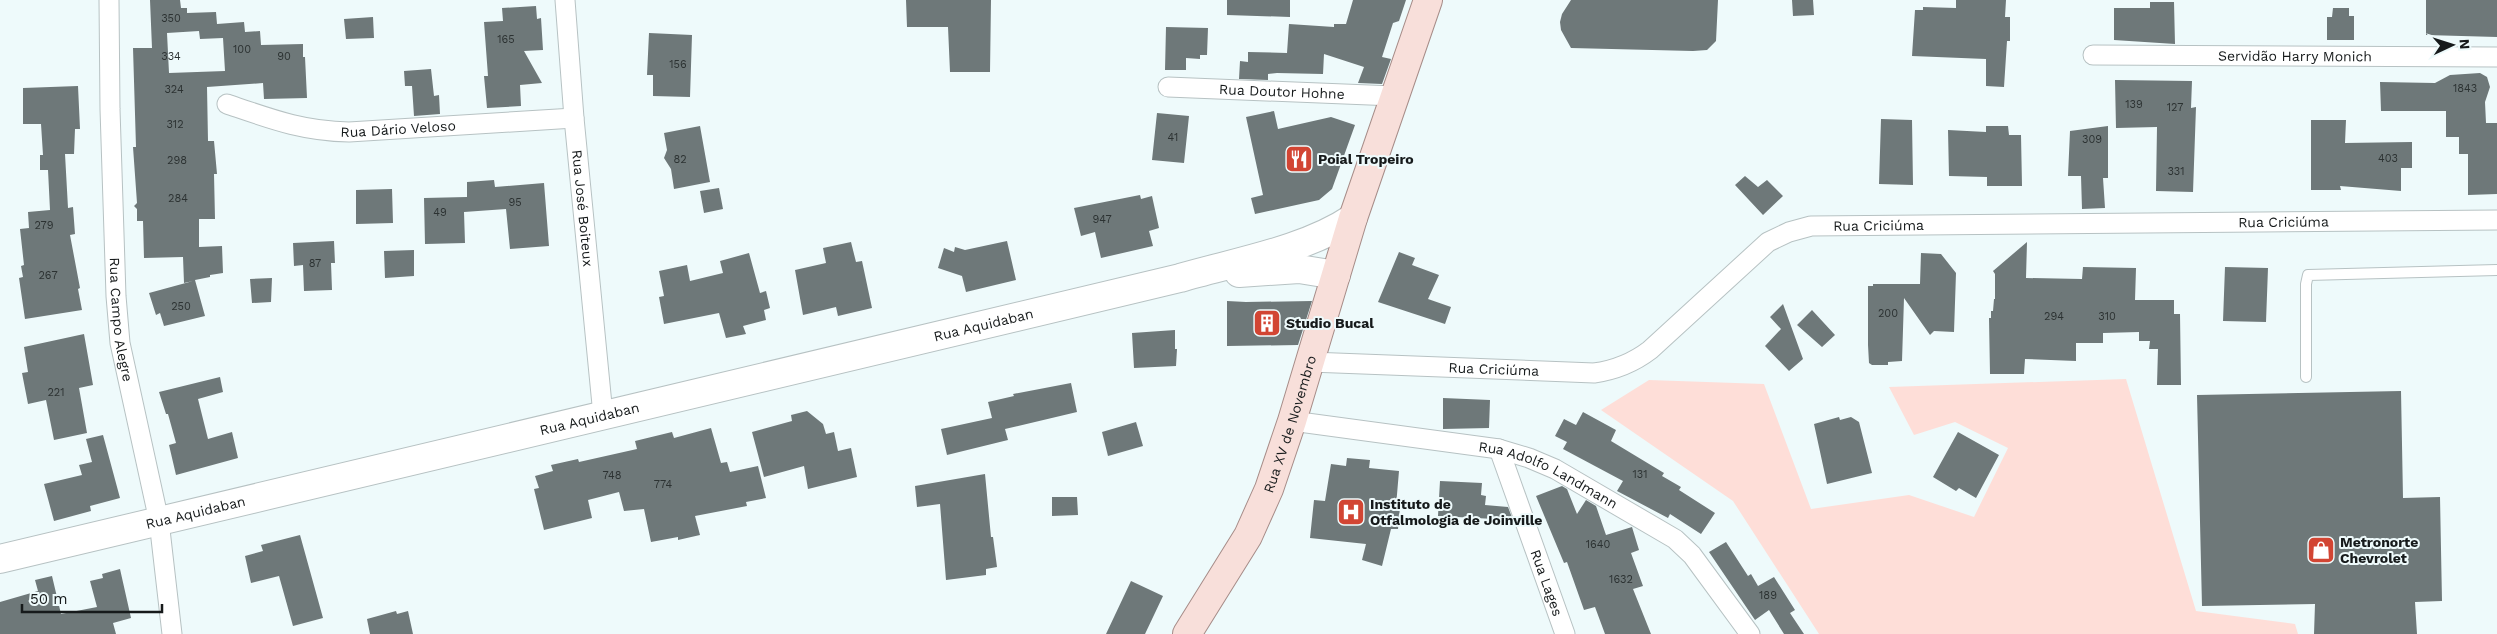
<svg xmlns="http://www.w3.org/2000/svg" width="2497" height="634" font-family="'Work Sans',sans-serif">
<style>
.green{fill:#feded8}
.building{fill:#6e7879;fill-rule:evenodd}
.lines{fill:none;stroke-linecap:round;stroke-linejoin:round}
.lane-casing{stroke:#b7c2c3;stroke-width:12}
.street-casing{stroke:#b7c2c3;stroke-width:21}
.secondary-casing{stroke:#b7c2c3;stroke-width:30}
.primary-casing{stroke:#a68c88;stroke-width:30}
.lane{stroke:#fff;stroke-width:10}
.street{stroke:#fff;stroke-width:19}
.secondary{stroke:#fff;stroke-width:28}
.primary{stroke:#f8dfda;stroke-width:28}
.labels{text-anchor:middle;stroke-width:4;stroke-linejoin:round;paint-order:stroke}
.number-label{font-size:11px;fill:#2c3232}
.street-label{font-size:14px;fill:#161a1b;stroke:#eefafb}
.poi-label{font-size:14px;font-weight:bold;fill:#161a1b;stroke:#eefafb;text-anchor:start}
</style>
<rect width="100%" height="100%" fill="#eefafb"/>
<path class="green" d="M2126,379L2196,611L2295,624L2298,634H1819L1733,501L1601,410L1649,380L1764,384L1811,509L1909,495L1974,517L2008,448L1955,422L1914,435L1889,387Z"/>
<path class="building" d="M150,0H180L181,8H187V13L216,12L217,24L244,22L245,32L260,31L261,45L303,44V57H305L307,98L264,99L263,83L207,87L208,141H214L217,174H214L215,219H199V247L222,246L223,273L210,275V277L195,280L205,316L164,326L160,313L156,315L149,293L193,281L184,283L183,257L144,258L143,221H137V209L134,206L137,203L133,147H136L133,48H152ZM199,31L200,39L223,38L225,71L169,73L167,33Z
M906,0H991L990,72H950L948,27H907Z
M1227,0H1290V17L1227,15Z
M1353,0H1406L1399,21L1393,23L1382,57L1391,59L1382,84L1358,83L1364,67L1324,54L1323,74L1277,73L1268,74V80L1239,79L1240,61L1248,62V52L1287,53L1289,24L1334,27V24H1346Z
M1571,0H1718L1716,41L1707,50L1693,51L1571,48L1561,30L1560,22L1562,14Z
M1792,0H1813L1814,15L1793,16Z
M1956,0H2006L2005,17H2010V41H2007L2004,87L1986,86V59L1912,56L1915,10H1923V7L1956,8Z
M2426,0H2497V37L2426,35Z
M2150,2H2174L2175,44L2114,40V8H2150Z
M536,6L537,19L541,18L543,50L524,51L542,83L520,85L521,106L487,108L484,76H488L484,22L503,21L502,8Z
M2333,8H2349V16H2354V40H2327V17H2332Z
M373,17L374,38L346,39L344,19Z
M1166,27L1208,28L1207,55H1200V59L1186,58V70H1165Z
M649,33L692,35L690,97L653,96V75H647Z
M431,69L434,96L439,95L440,114L414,116L412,86H405L404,71Z
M2480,73L2487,77L2490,87L2485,102L2486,123H2497V194L2468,195V154H2459V137H2446V111H2381L2380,82L2435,83L2450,75Z
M2115,80L2192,81L2191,108L2196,107L2193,192L2156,191L2157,127L2116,128Z
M78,86L80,129H75L74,154H65L68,208L73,207L75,234L70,235L80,288L78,289L82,310L25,319L19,278L23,277L21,266L24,265L20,229L29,228L28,212L50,210L48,170H40V155H43L41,124H23V88Z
M1274,111L1278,129L1331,117L1355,125L1332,189L1319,200L1255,214L1251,198L1263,195L1246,117Z
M1157,113L1189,116L1184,163L1152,160Z
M1881,119L1912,120L1913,185L1879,184Z
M2311,120H2346L2345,143L2412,142V168H2401V191L2340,186L2341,190H2311Z
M700,126L710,182L674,189L671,169L664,158L667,150L664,133Z
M1986,126H2008L2009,135H2021L2022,186H1987V177L1949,176L1948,130L1986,132Z
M2108,126V178H2103L2105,208L2082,209L2081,176H2068L2070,131Z
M1745,176L1758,187L1767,180L1783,196L1763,215L1735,185Z
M494,180L495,187L544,183L549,246L510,249L506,209L464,212L465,243L425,244L424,198L467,197V182Z
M719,188L723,209L704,213L700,191Z
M392,189L393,223L356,224V190Z
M1140,195L1141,199L1152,196L1159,228L1149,231L1153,246L1101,258L1095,232L1081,236L1074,208Z
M334,241L335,263H331L332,290L304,291L303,265L294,266L293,243Z
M1007,241L1016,280L966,292L962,276L938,268L944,248L954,252L955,247L965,250Z
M851,242L856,262L862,261L872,308L838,316L836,307L803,315L795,270L826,263L823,248Z
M2027,242L2026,278L2082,279L2083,267L2136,268L2135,300H2174V314H2180L2181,385H2157L2158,349H2149L2150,341H2139V332L2103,333V343H2076V361L2025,359L2024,374H1990L1989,318H1991V311H1993L1994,299H1995V274L1993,271Z
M414,250V276L385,278L384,251Z
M1399,252L1415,258L1412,265L1439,275L1428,299L1451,307L1445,324L1378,302Z
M749,253L760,293L766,291L770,308L764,310L766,320L743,326L746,334L726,338L719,313L664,324L659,297L664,296L659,271L687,265L690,281L723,273L720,261Z
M1921,253L1941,254L1956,273L1954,332L1934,331L1930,335L1904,298L1902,361L1888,362V365H1872L1869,363L1868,345V286H1873V284H1920Z
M2225,267L2268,268L2266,322L2223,321Z
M272,278L271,302L252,303L250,279Z
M1227,301L1246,302L1312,301L1298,345L1227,346Z
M1783,304L1803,359L1789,371L1765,346L1781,329L1770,317Z
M1812,310L1835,335L1822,347L1797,325Z
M1175,330V349H1177L1176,366L1134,368L1132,333Z
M84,334L93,385L79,388L87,433L54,440L46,400L28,404L22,373L28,372L24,347Z
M220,377L223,392L198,399L208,439L232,432L238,458L176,475L169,445L176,443L168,414H166L159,392Z
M1071,383L1077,412L1005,429L1008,440L947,455L941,429L992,418L988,402L1014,396L1013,394Z
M2401,391L2403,498L2440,497L2442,601L2415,602L2417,634H2314L2315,604L2202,606L2197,395Z
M1443,398L1490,400L1489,428L1443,429Z
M807,411L823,424L826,434L834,432L838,451L851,448L857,477L808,489L804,466L764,477L752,432L792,421L791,415Z
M1583,412L1616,430L1611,441L1664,473L1662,476L1681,487L1679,490L1715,513L1701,534L1670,514L1668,518L1617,491L1623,481L1563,449L1567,442L1555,436L1564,419L1576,425Z
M1839,417L1840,420L1851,417L1859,422L1872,473L1827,484L1814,424Z
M1136,422L1143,446L1108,456L1102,432Z
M711,428L721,463L727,462L730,472L758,466L766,498L746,502L747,506L695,516L700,535L678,540V537L651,542L644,509L624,511L619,492L588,500L592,518L544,530L534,489L539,488L535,476L553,471L551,465L578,459L579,462L637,449L635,441L672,432L674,438Z
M1958,432L1999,455L1976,498L1959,488L1956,491L1933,477Z
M103,435L120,498L90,506L91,511L54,521L44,484L82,475L79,465L92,462L86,439Z
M1347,458L1370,460L1369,468L1399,471L1396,506L1400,507L1398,529H1391L1382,566L1362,560L1366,544L1310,538L1314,500L1325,501L1331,464L1346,466Z
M985,474L991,537H993L997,567L986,569V575L946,580L940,504L917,507L915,486Z
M1440,481L1482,483L1481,495L1486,496L1485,505L1508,507L1513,520L1438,516Z
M1562,486L1567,489L1577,514L1586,500L1596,506L1606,535L1632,527L1639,550L1631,553L1643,586L1633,589L1651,634H1605L1595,607L1584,610L1567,562L1564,563L1536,496Z
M1052,497H1077L1078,515L1052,516Z
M300,535L323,618L293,626L279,576L251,583L245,556L263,551L261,545Z
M1726,542L1748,576L1751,574L1758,586L1774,577L1795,610L1790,613L1804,634H1784L1769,610L1755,620L1709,552Z
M120,569L131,618L113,623L116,634H0V602L38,591L35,580L52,576L61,614L97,607L90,581L103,578L102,574Z
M1131,581L1163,596L1145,634H1106Z
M396,611L397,614L408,611L413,634H370L367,619Z"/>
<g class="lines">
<g class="lane-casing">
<path id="lane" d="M2306,377V284L2308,275L2497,270"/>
</g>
<g class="street-casing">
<g id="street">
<path id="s1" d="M109,0L110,109L116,296L120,343L159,521L172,634"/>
<path id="s2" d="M565,0L574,118L603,415"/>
<path id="s3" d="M2093,55L2497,57"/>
<path id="s4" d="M1168,87L1394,96"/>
<path id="s5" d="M227,104C271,119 302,131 349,132L574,118"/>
<path id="s6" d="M1310,362L1594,373C1616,370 1633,363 1650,350L1768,242L1789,232L1811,226L2497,220"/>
<path id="s7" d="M1292,421L1499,449L1529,458L1555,469L1675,539L1692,555L1750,634"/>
<path id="s8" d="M1499,449L1565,634"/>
</g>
</g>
<g class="secondary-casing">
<g id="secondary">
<path d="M1239,273L1299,269L1336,275"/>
<path id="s9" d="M0,559L1180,278C1235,262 1306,250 1353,218"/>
</g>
</g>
<g class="primary-casing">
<g id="primary">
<path id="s10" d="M1187,634L1248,536L1269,489L1292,421L1353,218L1428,0"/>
</g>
</g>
<use href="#lane" class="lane"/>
<use href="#street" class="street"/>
<use href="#secondary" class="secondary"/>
<use href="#primary" class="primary"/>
</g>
<defs>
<g id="restaurant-square" transform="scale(1.4375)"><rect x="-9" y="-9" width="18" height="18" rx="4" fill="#d24533" stroke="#eefafb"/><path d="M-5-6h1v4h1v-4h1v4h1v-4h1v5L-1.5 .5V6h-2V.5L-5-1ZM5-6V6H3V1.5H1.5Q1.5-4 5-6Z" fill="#fff"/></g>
<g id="building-square" transform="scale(1.4375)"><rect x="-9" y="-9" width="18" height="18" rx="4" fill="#d24533" stroke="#eefafb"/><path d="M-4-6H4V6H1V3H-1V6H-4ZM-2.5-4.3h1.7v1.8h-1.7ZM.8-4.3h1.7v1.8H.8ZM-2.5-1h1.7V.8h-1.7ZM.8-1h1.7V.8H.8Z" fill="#fff"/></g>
<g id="hospital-square" transform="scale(1.4375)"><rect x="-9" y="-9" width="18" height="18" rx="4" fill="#d24533" stroke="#eefafb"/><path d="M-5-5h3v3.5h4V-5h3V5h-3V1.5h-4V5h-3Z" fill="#fff"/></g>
<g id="shop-square" transform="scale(1.4375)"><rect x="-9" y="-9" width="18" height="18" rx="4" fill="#d24533" stroke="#eefafb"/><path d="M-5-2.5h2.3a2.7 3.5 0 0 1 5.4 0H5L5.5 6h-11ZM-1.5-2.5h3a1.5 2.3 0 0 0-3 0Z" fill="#fff"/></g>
</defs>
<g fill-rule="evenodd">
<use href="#restaurant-square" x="1299" y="159"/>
<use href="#building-square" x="1267" y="323"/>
<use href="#hospital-square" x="1351" y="512"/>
<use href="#shop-square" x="2321" y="550"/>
</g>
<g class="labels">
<g class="number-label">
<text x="171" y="22">350</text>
<text x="506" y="43">165</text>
<text x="242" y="53">100</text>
<text x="171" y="60">334</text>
<text x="284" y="60">90</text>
<text x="678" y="68">156</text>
<text x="2465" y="92">1843</text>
<text x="174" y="93">324</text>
<text x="2134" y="108">139</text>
<text x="2175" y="111">127</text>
<text x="175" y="128">312</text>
<text x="1173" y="141">41</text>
<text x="2092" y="143">309</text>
<text x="2388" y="162">403</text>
<text x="680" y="163">82</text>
<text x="177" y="164">298</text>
<text x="2176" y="175">331</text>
<text x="178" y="202">284</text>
<text x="515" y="206">95</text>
<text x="440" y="216">49</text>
<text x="1102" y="223">947</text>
<text x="44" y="229">279</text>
<text x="315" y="267">87</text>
<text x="48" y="279">267</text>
<text x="181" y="310">250</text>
<text x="1888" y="317">200</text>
<text x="2054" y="320">294</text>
<text x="2107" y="320">310</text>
<text x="56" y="396">221</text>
<text x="1640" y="478">131</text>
<text x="612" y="479">748</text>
<text x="663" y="488">774</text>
<text x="1598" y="548">1640</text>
<text x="1621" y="583">1632</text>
<text x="1768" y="599">189</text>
</g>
<g class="street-label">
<text dy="5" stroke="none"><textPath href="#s3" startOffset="202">Servidão Harry Monich</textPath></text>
<text dy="5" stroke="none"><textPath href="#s4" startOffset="114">Rua Doutor Hohne</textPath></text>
<text dy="5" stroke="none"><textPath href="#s5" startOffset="175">Rua Dário Veloso</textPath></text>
<text dy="5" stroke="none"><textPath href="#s2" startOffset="209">Rua José Boiteux</textPath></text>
<text dy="5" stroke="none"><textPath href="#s6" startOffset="1024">Rua Criciúma</textPath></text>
<text dy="5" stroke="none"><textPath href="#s6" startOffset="619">Rua Criciúma</textPath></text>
<text dy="5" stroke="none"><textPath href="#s1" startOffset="320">Rua Campo Alegre</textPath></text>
<text dy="5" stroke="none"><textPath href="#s9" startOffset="1011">Rua Aquidaban</textPath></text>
<text dy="5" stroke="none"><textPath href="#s6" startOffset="184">Rua Criciúma</textPath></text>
<text dy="5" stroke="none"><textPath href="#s9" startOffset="606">Rua Aquidaban</textPath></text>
<text dy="5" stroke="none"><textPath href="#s10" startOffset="235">Rua XV de Novembro</textPath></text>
<text dy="5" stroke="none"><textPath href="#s7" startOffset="264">Rua Adolfo Landmann</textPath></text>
<text dy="5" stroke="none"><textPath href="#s9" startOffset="201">Rua Aquidaban</textPath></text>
<text dy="5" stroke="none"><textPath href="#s8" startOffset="142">Rua Lages</textPath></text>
</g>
<g class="poi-label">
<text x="1318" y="164">Poial Tropeiro</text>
<text x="1286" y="328">Studio Bucal</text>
<text x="1370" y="509">Instituto de<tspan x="1370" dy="16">Otfalmologia de Joinville</tspan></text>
<text x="2340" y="547">Metronorte<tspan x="2340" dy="16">Chevrolet</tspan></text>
</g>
</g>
<g transform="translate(2452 45) rotate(86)" stroke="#eefafb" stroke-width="4" paint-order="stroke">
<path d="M0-4L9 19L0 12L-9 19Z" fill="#161a1b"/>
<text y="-8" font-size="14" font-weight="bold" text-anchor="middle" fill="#161a1b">N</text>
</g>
<path d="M22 604v8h140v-8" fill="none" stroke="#161a1b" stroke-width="2.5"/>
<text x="30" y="604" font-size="15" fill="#161a1b" stroke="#eefafb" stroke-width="4" paint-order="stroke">50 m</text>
</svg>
